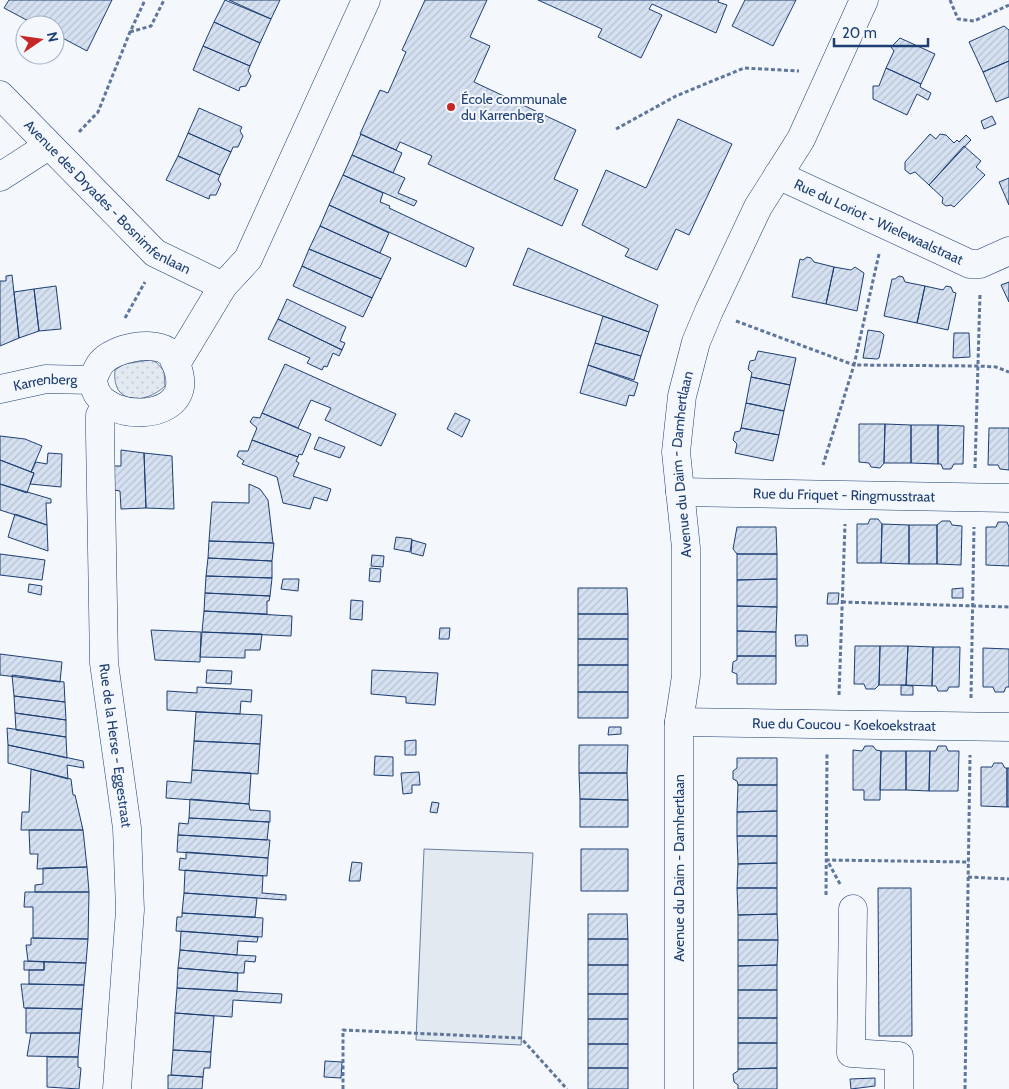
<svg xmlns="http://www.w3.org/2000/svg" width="1009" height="1089" font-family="Cabin,sans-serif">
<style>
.grass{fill:url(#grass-dots);stroke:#687fa3}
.green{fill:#e3e9f0;stroke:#687fa3}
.building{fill:url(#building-hatch);stroke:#1d3f73}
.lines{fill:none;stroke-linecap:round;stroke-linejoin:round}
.minor-casing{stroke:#1d3f73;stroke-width:29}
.path{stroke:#5e769c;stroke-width:3;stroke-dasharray:4 2.5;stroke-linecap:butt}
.minor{stroke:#f4f7fb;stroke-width:28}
.poi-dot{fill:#c62828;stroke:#f4f7fb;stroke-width:2}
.labels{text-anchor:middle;stroke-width:4;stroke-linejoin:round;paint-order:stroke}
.poi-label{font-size:14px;fill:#1d3f73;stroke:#f4f7fb;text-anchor:start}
.street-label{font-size:14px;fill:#1d3f73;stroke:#f4f7fb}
</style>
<defs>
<pattern id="grass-dots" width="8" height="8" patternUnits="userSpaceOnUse" patternTransform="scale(1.25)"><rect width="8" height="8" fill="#e3e9f0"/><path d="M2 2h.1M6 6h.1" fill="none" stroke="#c2c9d1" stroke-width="1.8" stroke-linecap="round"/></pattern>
<pattern id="building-hatch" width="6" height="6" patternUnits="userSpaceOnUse" patternTransform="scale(1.25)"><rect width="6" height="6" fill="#d5e0f0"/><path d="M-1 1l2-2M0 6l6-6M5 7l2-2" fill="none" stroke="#b6c1d1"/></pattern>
</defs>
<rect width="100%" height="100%" fill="#f4f7fb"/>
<path class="grass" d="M150,360L156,362L164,371L165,386C145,405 111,405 115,370L124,364Z"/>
<path class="green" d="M424,849L533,853L521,1045L416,1040Z"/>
<path class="building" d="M9,0H112L87,51L55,34V25H36L4,8Z
M225,0L271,19L260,43L214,22Z
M229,0H280L271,19Z
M425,0H487L470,37L490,46L474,82L576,130L554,179L578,190L562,226L428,164L432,156L400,142L396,150L360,134L380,90L388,93L406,52L402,50Z
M538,0H719L718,2L727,5L716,33L652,4L649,9L662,15L641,58L598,37L602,29Z
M745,0H796L773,46L732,26Z
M214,22L260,43L250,66L203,46Z
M1004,26L1009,30V61L983,72L969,42Z
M900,38L935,54L921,84L886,68L894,51L891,47Z
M203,46L250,66L248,71L251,76L246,86L240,87L239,91L193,70Z
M1009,61V97L996,102L983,72Z
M886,68L921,84L920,87L931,93L928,100L917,94L907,115L873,99V86H879Z
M199,108L242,127L240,131L243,136L238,147H233L231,152L188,133Z
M992,116L996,124L984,129L981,121Z
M678,119L732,144L689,235L676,229L657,270L625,256L629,249L582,225L606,170L646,188Z
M188,133L231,152L220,175L178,156Z
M361,134L402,153L393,173L352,155Z
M930,134L936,139L940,134L946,135L954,143L957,140L959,142L966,135L971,140L929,185L915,172L910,174L905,170V162Z
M964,146L981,161L976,167L985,175L954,207L951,205L946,206L942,203L943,198L929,185Z
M352,155L405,178L398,193L417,201L414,206L343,175Z
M178,156L220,175L218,180L221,184L216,195H210L209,199L166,180Z
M343,175L383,193L380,202L390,206L389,208L474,248L466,267L329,205Z
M1009,178V205L999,182Z
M329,205L389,233L380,253L320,226Z
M320,226L391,258L381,279L309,249Z
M528,248L658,305L649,332L513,285Z
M309,249L381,279L372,298L302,266Z
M807,257L811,258L814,262L834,267L826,304L792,297L800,259L803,260Z
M302,266L372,298L363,317L293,286Z
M834,267L851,270L855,267L864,273L857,311L826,304Z
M12,275L19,338L0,346V281H6V276Z
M899,276L903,277L905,282L925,286L917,323L884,316L892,279H895Z
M1009,282V302L1001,285Z
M56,286L61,329L39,331L34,289Z
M925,286L943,290L946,286L951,287L953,292L956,293L948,330L917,323Z
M34,289L39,331L19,338L14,292Z
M287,299L346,327L340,341L345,343L342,350L278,319Z
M603,316L649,332L641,356L595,343Z
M278,319L342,350L339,356L333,353L327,367L324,366L322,370L307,363L310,358L268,339Z
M868,330L881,332L884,335L879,358L877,359L863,358Z
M954,333H969L970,357L953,358Z
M595,343L641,356L634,380L588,365Z
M758,351L796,358L790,385L751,377L752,373L748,369L750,361L755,360Z
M285,364L396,414L381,446L325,420L331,408L311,400L298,428L262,413Z
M588,365L638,383L634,396L629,395L626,406L580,393Z
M751,377L790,385L784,411L746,403Z
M746,403L784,411L779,435L741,428Z
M262,413L311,434L302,455L299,454L298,457L252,440L257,428L250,422L253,417L260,418Z
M455,413L470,420L462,437L447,429Z
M859,424H885L884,463L880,468L871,467L869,463L859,462Z
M885,424L911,425V463H884Z
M911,425H938V464L911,463Z
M938,425L964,426L963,464H954L951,469H943L941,464H938Z
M741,428L779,435L773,461L735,453L737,444L733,440L735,432L740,431Z
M989,428H1009V470L1000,469L998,465H988Z
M0,436L25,439L42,446L31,472L0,460Z
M319,437L345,447L340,458L314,449Z
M252,440L298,457L296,461L299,463L293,476L331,489L327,501L314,497L310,509L283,503L277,477L242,464L244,461L237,456L239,451H248Z
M121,450L144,453L146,508L121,509L120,491L114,490L113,466H121Z
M48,453L62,454L61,487L30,484L34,473L31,472L36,462L47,464Z
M144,453L172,456L174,509L146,508Z
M0,460L34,473L27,493L0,484Z
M0,484L51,499V503H46L47,525L0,510Z
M249,484L260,489L268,500L273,543L209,541L212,502L249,503Z
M15,514L47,525L48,551L8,537Z
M870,519H878L882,524L881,563H857V524H868Z
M942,521H950L952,525L962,526L961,565L937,564V525Z
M998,522H1007L1009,527V566L986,565V527H996Z
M882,524L909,525V564L881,563Z
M909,525H937V564H909Z
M737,527H776L777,554H737L733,549Z
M396,537L412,539L410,552L394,549Z
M412,540L426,544L423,556L411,553Z
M209,541L274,543L272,561L208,558Z
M0,554L45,560L42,580L0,575Z
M737,554H777V579L737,580Z
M372,555L384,556L383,567L371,566Z
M208,558L272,561V578L206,576Z
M370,568L381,569L380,582L369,581Z
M206,576L272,578L270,596L205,593Z
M283,579H299L298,591L281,589Z
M777,579V607L737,606V580Z
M29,584L42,586L41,595L28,592Z
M578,588H627L628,614H578Z
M963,588V598H952V589Z
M205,593L270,596L269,601H267V614L204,611Z
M828,593H839L838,604H827Z
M351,600L363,601L362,620L350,619Z
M737,606L777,607L776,632L737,631Z
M204,611L292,616L291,636L202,632Z
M578,614H628V639H578Z
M440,628H450L449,639H439Z
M151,630L201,632L200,662L155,660Z
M737,631L776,632V656H737Z
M202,632L262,634L260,650H245V658L200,657Z
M795,635H807L808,646H796Z
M578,639H628V665H578Z
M855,646H880L879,685L875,689H866L864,684H854Z
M880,646H908L906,685H879Z
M908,646L933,647L932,686L906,685Z
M933,647H960L959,687H949L947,691H938L936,686H932Z
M983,648L1009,649V687H1006L1004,692H995L993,687H983Z
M0,654L62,662L60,682L0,675Z
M737,656H776V684H737V674L732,672L733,662L737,660Z
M578,665H628V692H578Z
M207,670L232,671L231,684L206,683Z
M372,670L438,673L435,705L406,703V697L371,694Z
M12,675L64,682L65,702L14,696Z
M901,685L913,686V695H901Z
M197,687L252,690L251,702L241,701L240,714L167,710V691L197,693Z
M578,692H628V718H578Z
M14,696L65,702L66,720L15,713Z
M196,712L262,715L260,744L194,741Z
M15,713L66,720V737L16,730Z
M609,727H621V734L608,735Z
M7,728L66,737L67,758L8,745Z
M416,740V755H405V741Z
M194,741L260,744L258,774L192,770Z
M8,745L83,761L84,768L67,765L68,779L8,763Z
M579,745H628L627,773H579Z
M865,746H873L876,750L881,751L880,800H864V790H853V750L862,751Z
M938,746H946L948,751H959L958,791H929L930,751H936Z
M881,751H906V790H880Z
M906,751H930L929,791L906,790Z
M375,756L393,757V776L374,775Z
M737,758H777V785H738L737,781L733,779V771L737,768Z
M994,763H1002L1005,768H1007V807L981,806V767H992Z
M1007,768H1009V807H1007Z
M31,769L71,779L73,795H75L83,830H21L22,812H29Z
M192,770L251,773L249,804L166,798L167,781L191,783Z
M419,772L420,785H412V793L403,794L401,773Z
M579,773H627L628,800L580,799Z
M738,785H777V811L737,812Z
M190,799L249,804L250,810L270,811V822L189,818Z
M580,799L628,800V827H580Z
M432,802L439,803L437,813L430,812Z
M777,811V836H737V812Z
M189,818L269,822L267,840L178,835L179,823L188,824Z
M29,830H83L87,867L37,869L38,854H30Z
M178,835L270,840L268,858L177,852Z
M737,836H777V863L738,864Z
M581,849H628V891H581Z
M186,852L268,858L267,876L179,870L180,858L186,859Z
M352,862L362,863L360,881H349Z
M777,863V888H737L738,864Z
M87,867L89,892H35V885L43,884V868Z
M185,870L263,876L262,893L286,895V900L184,893Z
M737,888H777V914L738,915Z
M878,888H911L912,1036H879Z
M25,892H89L88,939L33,938V907H24Z
M184,893L257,898L255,917L182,913Z
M182,913L263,918L262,937L176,931L177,917H182Z
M588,914H627L628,939H588Z
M777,914L778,940H738V915Z
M181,931L258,937L257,942L238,941L237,955L180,950Z
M31,938L88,939L86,963L28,961L26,945H31Z
M588,939H628V965H588Z
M738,940H778L777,965L738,966Z
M180,950L237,955L256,956L255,962L245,961L244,973H238L178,968Z
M24,961L44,962V970H24Z
M44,962L86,963L84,985L29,984V970H44Z
M588,965H628V994H588Z
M777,965V990H738V966Z
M178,968L238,973L237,991L177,988Z
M21,984L84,985L82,1009L24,1008Z
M177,988L282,994L281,1003L233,1000L232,1017L175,1013Z
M738,990H777V1018H738Z
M588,994H628V1019H588Z
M26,1008L82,1009L80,1033H26Z
M175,1013L214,1016L211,1052L173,1050Z
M738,1018H777V1043H738Z
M588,1019H628V1044H588Z
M31,1033H80L78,1057L27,1056Z
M738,1043H777V1068L738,1069Z
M588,1044H628V1068H588Z
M173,1050L211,1052L210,1068H204L203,1077L171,1075Z
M47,1057H78V1067L81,1068L79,1089L47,1087Z
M325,1061L342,1062L341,1078L324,1077Z
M588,1068H628V1089H588Z
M777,1068V1089H738V1085L734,1082L733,1074L738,1071V1069Z
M168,1075L203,1077L202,1089H168Z
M875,1078V1086L851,1089L850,1079Z"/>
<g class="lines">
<g class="minor-casing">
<g id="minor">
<path id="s1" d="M0,95L155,253L223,286"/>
<path id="s2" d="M778,175L970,264H980L1009,251"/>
<path d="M0,177L48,146"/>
<path d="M176,364C179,371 181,379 180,387C174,420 114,419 98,395C95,391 94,384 92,380C95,375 97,368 101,363C113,348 155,339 170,353C173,356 174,361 176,364L223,286L248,259L366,0"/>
<path id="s3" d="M0,389L46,379L92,380"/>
<path id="s4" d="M108,404L100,415V434L104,663L127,828L130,910L117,1089"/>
<path id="s5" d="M680,492L1009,498"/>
<path id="s6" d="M679,722L1009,727"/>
<path d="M853,909L851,1053L899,1056V1089"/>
<path id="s7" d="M679,1089V722L686,676V548L676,452L682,396L696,342L709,311L758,207L801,139L864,0"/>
</g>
</g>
<path class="path" d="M950,0L958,19L974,21L1009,5
M130,32L151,26L164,0
M616,129L676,96L744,68L799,71
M79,132L98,112L130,32L145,0
M879,254L854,365L978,366L996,367L1009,372
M125,318L145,282
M736,321L854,365L823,465
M975,468L980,294
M842,602L1009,607
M839,695L845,524
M971,698L974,527
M968,877L1009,879
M840,884L827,860L969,862
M826,895L827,754
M343,1089V1030L521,1038L567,1089
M965,1089L970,755"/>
<use href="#minor" class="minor"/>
</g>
<circle class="poi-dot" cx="451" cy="107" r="5"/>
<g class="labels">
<g class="poi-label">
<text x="461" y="104">École communale<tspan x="461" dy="16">du Karrenberg</tspan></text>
</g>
<g class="street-label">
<text dy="5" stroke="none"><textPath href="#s1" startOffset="149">Avenue des Dryades - Bosnimfenlaan</textPath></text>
<text dy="5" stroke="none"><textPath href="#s2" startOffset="111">Rue du Loriot - Wielewaalstraat</textPath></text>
<text dy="5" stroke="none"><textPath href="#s3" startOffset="46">Karrenberg</textPath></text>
<text dy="5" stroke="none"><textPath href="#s7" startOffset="626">Avenue du Daim - Damhertlaan</textPath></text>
<text dy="5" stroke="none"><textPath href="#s5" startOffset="164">Rue du Friquet - Ringmusstraat</textPath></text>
<text dy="5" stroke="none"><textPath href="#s6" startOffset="165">Rue du Coucou - Koekoekstraat</textPath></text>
<text dy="5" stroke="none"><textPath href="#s4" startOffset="345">Rue de la Herse - Eggestraat</textPath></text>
<text transform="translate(679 868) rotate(-90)" y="5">Avenue du Daim - Damhertlaan</text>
</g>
</g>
<g transform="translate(40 40) rotate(77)"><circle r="24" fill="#f4f7fb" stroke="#9eadc5"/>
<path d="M0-4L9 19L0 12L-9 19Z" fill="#c62828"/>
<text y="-8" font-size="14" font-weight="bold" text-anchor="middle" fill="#1d3f73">N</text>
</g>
<path d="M834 38v8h94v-8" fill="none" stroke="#1d3f73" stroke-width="2.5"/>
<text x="842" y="38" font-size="15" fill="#1d3f73" stroke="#f4f7fb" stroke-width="4" paint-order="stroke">20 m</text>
</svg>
